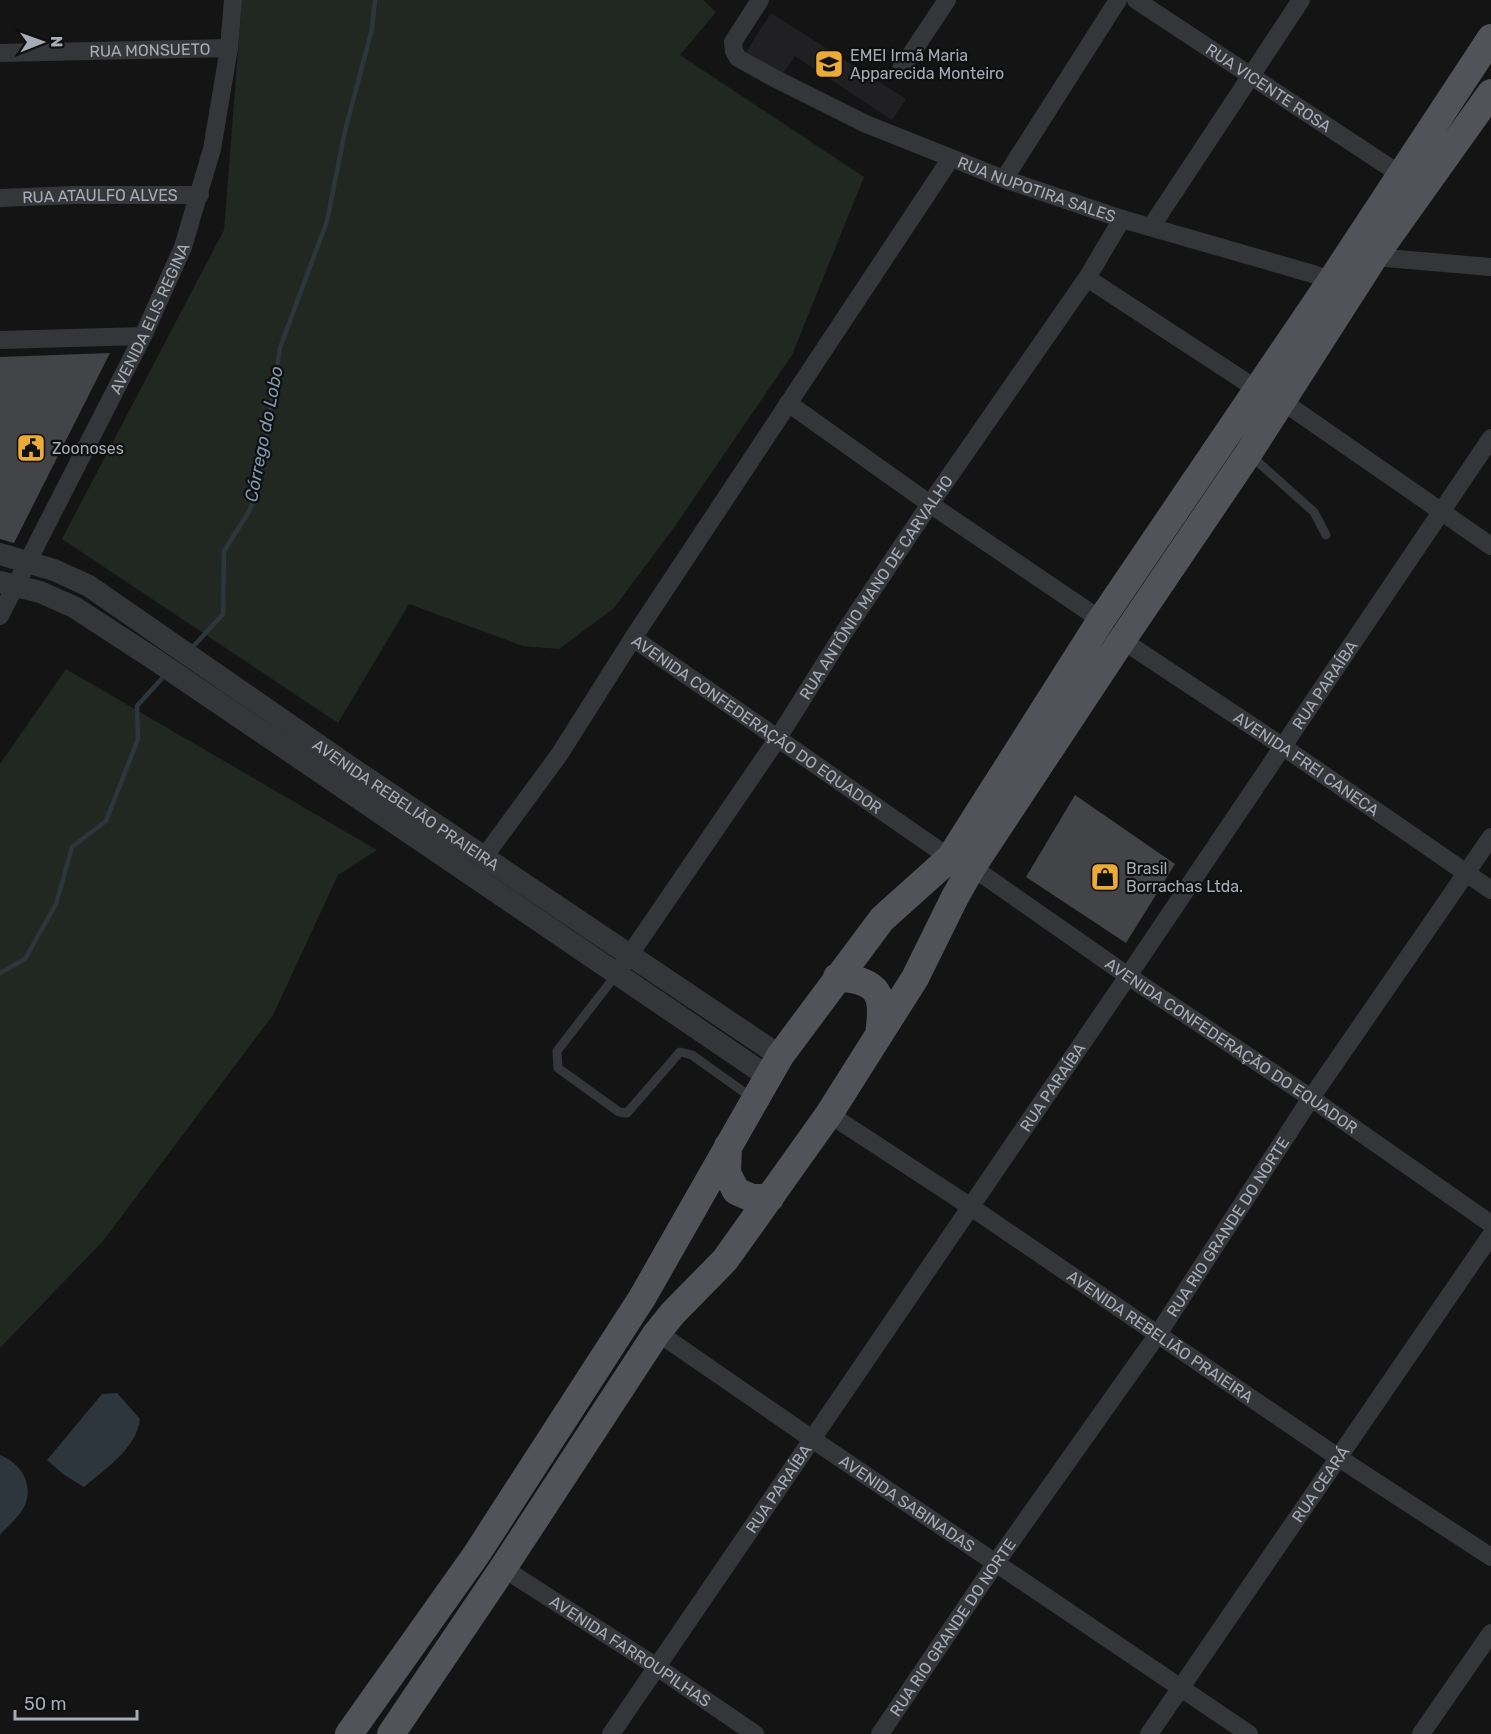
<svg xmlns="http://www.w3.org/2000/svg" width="1491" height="1734" font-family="Rubik,sans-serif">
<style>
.built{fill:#202022}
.green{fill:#202821}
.water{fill:#2d363d}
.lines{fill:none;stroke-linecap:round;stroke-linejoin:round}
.stream{stroke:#2d363d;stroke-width:4.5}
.building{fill:#434448}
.service{stroke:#35363a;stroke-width:9}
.minor{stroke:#35363a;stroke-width:18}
.tertiary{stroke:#35363a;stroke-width:22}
.primary{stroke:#515359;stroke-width:28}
.labels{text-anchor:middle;stroke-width:4.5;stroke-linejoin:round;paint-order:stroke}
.street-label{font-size:16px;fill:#a6abb5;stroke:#0f0f10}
.poi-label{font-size:16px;fill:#a6abb5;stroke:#0f0f10;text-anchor:start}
.water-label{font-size:18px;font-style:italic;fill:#7e99af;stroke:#0f0f10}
</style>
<rect width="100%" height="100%" fill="#141415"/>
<path class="built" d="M771,13L906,99L892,120L795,56L783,73L746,52Z"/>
<path class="green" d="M242,0H703L716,12L680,55L864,177L792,355L675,526L614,608L559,649L523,646L409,604L338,723L62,539L224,230Z
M66,669L377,850L338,875L273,1015L103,1241L0,1348V764Z"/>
<path class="water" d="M117,1393L140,1419C137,1448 105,1469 84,1487L63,1474L47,1460L102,1394Z
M0,1455C20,1463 34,1483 25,1505C20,1516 8,1526 0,1535Z"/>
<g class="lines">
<path class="stream" d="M190,650L223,614L224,551L250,510L261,469L280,348L327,221L345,131L372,29L375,0
M0,973L25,959L56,904L72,847L106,821L138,739L137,706L165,675"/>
</g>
<path class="building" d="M110,353L14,543L0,539V357Z
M1075,795L1175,864L1126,943L1026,877Z"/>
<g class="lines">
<path class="service" d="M1250,455L1314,512L1326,535
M616,975L557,1051L558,1068L619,1112L627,1113L680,1052L692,1055L752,1098"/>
<g class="minor">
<path id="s1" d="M760,0L733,42L734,51L738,58L774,78L866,124L1004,179L1122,219L1313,274L1331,281"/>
<path id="s2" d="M1136,0L1401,175"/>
<path id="s3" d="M0,53L229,48"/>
<path d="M901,69L947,0"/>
<path d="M1004,179L1118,0"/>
<path id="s4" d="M0,198L75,195H200"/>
<path d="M1151,227L1301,0"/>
<path d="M1374,257L1491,267"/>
<path d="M1087,278L1258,390"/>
<path d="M0,340L143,336"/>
<path d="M1282,401L1491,546"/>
<path d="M788,403L930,504L1101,620"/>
<path id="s5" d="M0,616L143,336L183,247L212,149L229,48L233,0"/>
<path d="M633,638L951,158"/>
<path id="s6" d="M1122,640L1282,746L1491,890"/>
<path id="s7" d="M484,857L559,755L633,638L950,858"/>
<path id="s8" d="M972,867L1128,976L1311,1098L1491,1224"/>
<path id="s9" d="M622,966L778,738L845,631L930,504L1087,278L1122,219"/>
<path id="s10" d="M829,1114L971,1207L1339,1458L1491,1557"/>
<path id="s11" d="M656,1334L670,1341L812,1439L1249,1734"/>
<path id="s12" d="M503,1568L657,1667L755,1734"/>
<path id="s13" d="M611,1734L1128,976L1491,438"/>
<path id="s14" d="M880,1734L995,1564L1158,1334L1311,1098L1491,837"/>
<path id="s15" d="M1149,1734L1491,1235"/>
<path d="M1421,1734L1491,1633"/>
</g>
<g class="tertiary">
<path id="s16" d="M0,554L54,570L89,586L350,767L780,1056"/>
<path d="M0,582L40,592L74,607L154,659L767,1076"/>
</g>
<path class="primary" d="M837,977C880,981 885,994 879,1035
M728,1146L727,1173L736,1191L752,1198H770
M349,1734L476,1555L642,1298L780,1056L882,919L950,858L1101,620L1331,281L1491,38
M391,1734L503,1568L656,1334L673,1313L725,1260L829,1114L915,978L955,897L972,867L1122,640L1248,454L1374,257L1491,93"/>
</g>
<defs>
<g id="school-square" transform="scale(1.5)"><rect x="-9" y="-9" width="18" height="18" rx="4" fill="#ebab36" stroke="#0f0f10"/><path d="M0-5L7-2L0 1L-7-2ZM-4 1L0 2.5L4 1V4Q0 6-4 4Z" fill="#111"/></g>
<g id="civic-square" transform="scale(1.5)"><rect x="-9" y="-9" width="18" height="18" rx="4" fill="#ebab36" stroke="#0f0f10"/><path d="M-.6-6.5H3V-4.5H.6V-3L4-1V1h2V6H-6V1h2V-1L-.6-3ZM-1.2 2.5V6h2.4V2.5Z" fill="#111"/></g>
<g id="shop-square" transform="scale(1.5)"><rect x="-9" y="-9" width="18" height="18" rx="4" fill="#ebab36" stroke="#0f0f10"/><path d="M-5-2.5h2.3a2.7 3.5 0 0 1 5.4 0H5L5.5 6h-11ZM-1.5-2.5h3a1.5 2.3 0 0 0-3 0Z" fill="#111"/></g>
</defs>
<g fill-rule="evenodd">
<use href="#school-square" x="829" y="64"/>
<use href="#civic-square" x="31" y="448"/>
<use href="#shop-square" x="1105" y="877"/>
</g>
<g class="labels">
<g class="street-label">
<text dy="6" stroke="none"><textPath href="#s3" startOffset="150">RUA MONSUETO</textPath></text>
<text dy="6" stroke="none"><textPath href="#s2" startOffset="159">RUA VICENTE ROSA</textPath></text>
<text dy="6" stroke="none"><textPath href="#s1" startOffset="394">RUA NUPOTIRA SALES</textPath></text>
<text dy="6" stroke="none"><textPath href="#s4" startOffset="100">RUA ATAULFO ALVES</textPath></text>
<text dy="6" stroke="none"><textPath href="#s5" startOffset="333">AVENIDA ELIS REGINA</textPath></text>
<text dy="6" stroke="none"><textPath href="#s9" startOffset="456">RUA ANTÔNIO MANO DE CARVALHO</textPath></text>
<text dy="6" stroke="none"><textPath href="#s13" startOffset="1269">RUA PARAÍBA</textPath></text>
<text dy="6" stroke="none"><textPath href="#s7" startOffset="416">AVENIDA CONFEDERAÇÃO DO EQUADOR</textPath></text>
<text dy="6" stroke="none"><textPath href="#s6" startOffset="222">AVENIDA FREI CANECA</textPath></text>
<text dy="6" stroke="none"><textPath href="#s16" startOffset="480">AVENIDA REBELIÃO PRAIEIRA</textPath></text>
<text dy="6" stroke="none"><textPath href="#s8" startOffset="315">AVENIDA CONFEDERAÇÃO DO EQUADOR</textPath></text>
<text dy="6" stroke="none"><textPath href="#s13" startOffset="783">RUA PARAÍBA</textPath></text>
<text dy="6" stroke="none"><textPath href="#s14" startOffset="615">RUA RIO GRANDE DO NORTE</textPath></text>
<text dy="6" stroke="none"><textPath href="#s10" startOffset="399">AVENIDA REBELIÃO PRAIEIRA</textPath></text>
<text dy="6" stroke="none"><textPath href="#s15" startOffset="303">RUA CEARÁ</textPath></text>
<text dy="6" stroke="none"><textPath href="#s13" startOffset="297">RUA PARAÍBA</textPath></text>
<text dy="6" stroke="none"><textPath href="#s11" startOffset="303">AVENIDA SABINADAS</textPath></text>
<text dy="6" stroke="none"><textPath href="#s14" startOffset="129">RUA RIO GRANDE DO NORTE</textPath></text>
<text dy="6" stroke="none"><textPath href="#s12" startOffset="152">AVENIDA FARROUPILHAS</textPath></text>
</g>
<g class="poi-label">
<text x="850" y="61">EMEI Irmã Maria<tspan x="850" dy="18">Apparecida Monteiro</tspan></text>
<text x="52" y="454">Zoonoses</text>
<text x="1126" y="874">Brasil<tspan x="1126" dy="18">Borrachas Ltda.</tspan></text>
</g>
<g class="water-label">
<text transform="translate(264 434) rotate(-79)" y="6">Córrego do Lobo</text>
</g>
</g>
<g transform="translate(42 42) rotate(89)" stroke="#0f0f10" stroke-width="4.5" paint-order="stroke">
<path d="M0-4.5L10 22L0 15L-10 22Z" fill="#a6abb5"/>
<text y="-9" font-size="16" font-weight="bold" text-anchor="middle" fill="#a6abb5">N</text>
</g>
<path d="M15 1710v9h122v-9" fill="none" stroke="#a6abb5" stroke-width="3"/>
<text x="24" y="1710" font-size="18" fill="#a6abb5" stroke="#0f0f10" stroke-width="4.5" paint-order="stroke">50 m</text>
</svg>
